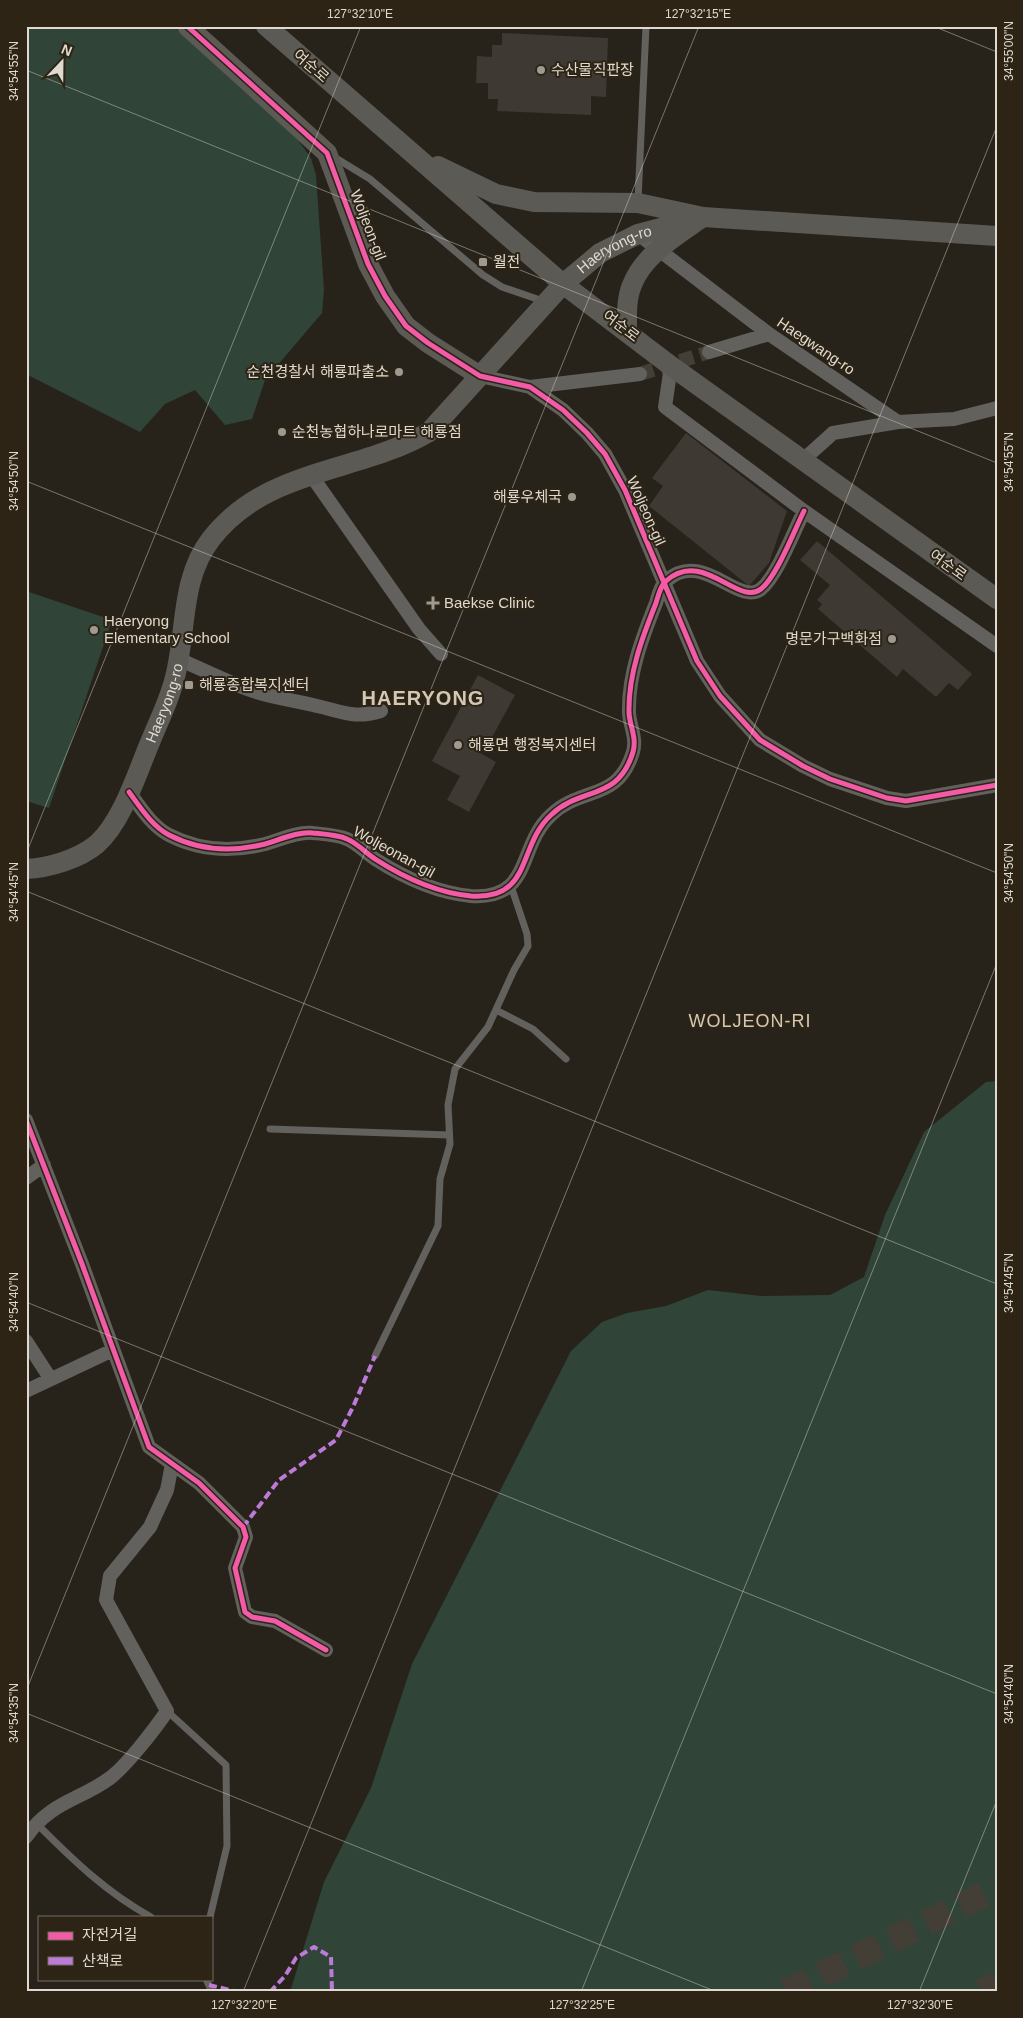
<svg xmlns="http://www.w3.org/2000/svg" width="1023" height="2018" font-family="Arial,'Noto Sans KR',sans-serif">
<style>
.green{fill:#304438}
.building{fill:#3e3933}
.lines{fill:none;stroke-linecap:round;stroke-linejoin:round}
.street-tunnel{stroke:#433e36;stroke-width:14;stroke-dasharray:14 7;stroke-linecap:butt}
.highway-tunnel{stroke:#433e36;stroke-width:26;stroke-dasharray:26 13;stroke-linecap:butt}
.lane{stroke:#62615e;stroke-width:7}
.street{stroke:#62615e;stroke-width:14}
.secondary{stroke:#5c5a55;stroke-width:20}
.quiet{stroke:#bd7bd9;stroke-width:4;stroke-dasharray:8 4;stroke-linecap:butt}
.cycleway-casing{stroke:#2d2415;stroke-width:8}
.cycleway{stroke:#f35aa7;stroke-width:5}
.ticks{fill:none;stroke:#dfdad0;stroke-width:1;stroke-opacity:0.45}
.poi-dot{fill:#9f9a91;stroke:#2d2415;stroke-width:2}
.labels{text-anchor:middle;stroke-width:4;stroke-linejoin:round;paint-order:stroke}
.street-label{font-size:15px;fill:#dfdad0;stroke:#2d2415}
.poi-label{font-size:15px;fill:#dfdad0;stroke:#2d2415;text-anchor:start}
.quarter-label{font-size:18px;letter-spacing:1px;fill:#d3c7b5;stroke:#2d2415}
.district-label{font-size:20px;font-weight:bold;letter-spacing:1px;fill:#d3c7b5;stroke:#2d2415}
.neatline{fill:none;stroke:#dfdad0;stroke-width:2}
.ticks-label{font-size:12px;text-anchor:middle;fill:#dfdad0}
</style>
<rect width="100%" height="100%" fill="#27231b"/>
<path class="green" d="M26,26H173L295,136L311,158L316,175L324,290L322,313L265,380L252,419L225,425L195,390L165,404L140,432L26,374Z
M26,591L112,620L49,808L26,801Z
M997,1081V1992H290L324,1882L371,1788L412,1664L571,1351L602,1322L627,1313L666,1306L708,1290L761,1296L830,1295L864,1277L885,1215L924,1132L986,1082Z"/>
<path class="building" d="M502,33L608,38L606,97L591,96V115L497,111L498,99H488V83H476L477,56L492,57V45H502Z
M686,433L787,511L769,563L749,586L649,506L663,486L652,478Z
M817,541L972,674L958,690L949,683L936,697L903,669L897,677L818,609L822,604L817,600L830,585L800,560Z
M478,675L515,695L490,741L480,736L473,749L496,762L469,812L447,800L460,776L432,761Z"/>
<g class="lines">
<path class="street-tunnel" d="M640,374L709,352"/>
<path class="highway-tunnel" d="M786,1992L997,1888
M981,1992L997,1985"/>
<path class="lane" d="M334,157L370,179L483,275L502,287L543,301
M638,200L646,26
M496,1010L533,1029L566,1059
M270,1129L449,1135
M375,1356L438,1226L440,1179L450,1144L448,1105L455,1069L488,1027L514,970L528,946L527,934L511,886
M167,1711L226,1765L227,1846L210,1917
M37,1824C73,1860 107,1893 151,1917
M206,1979L212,1992"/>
<path class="street" d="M638,234L769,334L898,422L954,419L997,408
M709,352L769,334
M671,366L665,407L804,511L997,646
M480,376L530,387L563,410L587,433L605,454L625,490L697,661L720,696L760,740L803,766L830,779L887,798L906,801L997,785
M530,387L640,374
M803,460L833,433L898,422
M311,475L419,629L441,654
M178,659C202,669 225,681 250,690C272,698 295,700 317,706C344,712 354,719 381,711
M129,792C140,807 152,826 169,835C200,851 233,852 265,844C279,840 299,831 313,833C323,834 338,835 347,839C357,843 366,853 375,859C403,877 438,893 471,896C533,900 517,846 551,815C581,786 618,802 633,752C637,738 630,727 629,713C628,675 642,638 656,603C658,597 660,586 666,581C703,548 738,607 761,589C777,576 794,531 804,511
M26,1120L82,1264L149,1447L199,1483L243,1527L246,1537L235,1568L245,1612L252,1617L275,1621L326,1650
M26,1178L44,1165
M26,1341L50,1378
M26,1391L113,1350
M26,1837C50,1802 80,1800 110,1778C127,1765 155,1729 167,1711L106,1600L110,1576L150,1527L167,1490L172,1464"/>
<g class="secondary">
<path d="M187,26L327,153L368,264L385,296L406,326L428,343L480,376"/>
<path d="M266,26L563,284L671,366L997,599"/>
<path d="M438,166L496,194L534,202L638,203L703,217C678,235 644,254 632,285C626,299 627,316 627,331"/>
<path id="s1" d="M26,869C49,868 79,859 97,844C123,820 137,773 151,740C159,720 170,699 175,677C187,631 180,579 211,539C267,467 357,474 429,432L563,284L600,253L638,234L703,217L997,236"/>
</g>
<path class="quiet" d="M243,1527L279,1480L336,1440L353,1407L375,1356
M209,1985L238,1992
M270,1992L285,1976L296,1958L314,1947L331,1957L332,1992"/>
<g class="cycleway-casing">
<path id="cycleway" d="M187,26L327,153L368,264L385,296L406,326L428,343L480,376L530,387L563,410L587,433L605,454L625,490L697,661L720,696L760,740L803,766L830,779L887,798L906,801L997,785
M129,792C140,807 152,826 169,835C200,851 233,852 265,844C279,840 299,831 313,833C323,834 338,835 347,839C357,843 366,853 375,859C403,877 438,893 471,896C533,900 517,846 551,815C581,786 618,802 633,752C637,738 630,727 629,713C628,675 642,638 656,603C658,597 660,586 666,581C703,548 738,607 761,589C777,576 794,531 804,511
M26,1120L82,1264L149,1447L199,1483L243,1527L246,1537L235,1568L245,1612L252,1617L275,1621L326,1650"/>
</g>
<use href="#cycleway" class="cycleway"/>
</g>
<path class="ticks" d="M933,26L997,52M26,70L997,463M26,481L997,873M26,854L361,26M26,891L997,1284M26,1302L997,1694M26,1691L699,26M26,1713L717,1992M243,1992L997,126M581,1992L997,963M919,1992L997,1800"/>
<g class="poi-dot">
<circle cx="541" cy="70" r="5"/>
<rect x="478" y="257" width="10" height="10" rx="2.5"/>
<circle cx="399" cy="372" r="5"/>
<circle cx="282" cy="432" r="5"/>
<circle cx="572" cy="497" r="5"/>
<path d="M430.5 595.5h5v5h5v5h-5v5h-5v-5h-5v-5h5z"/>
<circle cx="94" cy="630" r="5"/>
<circle cx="892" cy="639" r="5"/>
<rect x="184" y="680" width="10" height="10" rx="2.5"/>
<circle cx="458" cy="745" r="5"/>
</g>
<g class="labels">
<g class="street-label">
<text transform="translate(311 66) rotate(41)" y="5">여순로</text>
<text transform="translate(368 225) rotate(69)" y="5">Woljeon-gil</text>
<text dy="5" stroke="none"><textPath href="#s1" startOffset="915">Haeryong-ro</textPath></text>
<text transform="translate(621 326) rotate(37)" y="5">여순로</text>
<text transform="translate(816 346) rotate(34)" y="5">Haegwang-ro</text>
<text transform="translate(646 511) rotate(66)" y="5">Woljeon-gil</text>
<text transform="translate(948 565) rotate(36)" y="5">여순로</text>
<text dy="5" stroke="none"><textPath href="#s1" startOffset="234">Haeryong-ro</textPath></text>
<text transform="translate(394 852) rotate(29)" y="5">Woljeonan-gil</text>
</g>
<g class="poi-label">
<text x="551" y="75">수산물직판장</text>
<text x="493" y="267">월전</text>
<text x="389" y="377" text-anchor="end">순천경찰서 해룡파출소</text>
<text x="292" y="437">순천농협하나로마트 해룡점</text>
<text x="562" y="502" text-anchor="end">해룡우체국</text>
<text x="444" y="608">Baekse Clinic</text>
<text x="104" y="626">Haeryong<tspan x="104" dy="17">Elementary School</tspan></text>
<text x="882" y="644" text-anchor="end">명문가구백화점</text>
<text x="199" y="690">해룡종합복지센터</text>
<text x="468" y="750">해룡면 행정복지센터</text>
</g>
<g class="quarter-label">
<text x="750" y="1027">WOLJEON-RI</text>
</g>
<g class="district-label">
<text x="423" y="705">HAERYONG</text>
</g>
</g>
<rect width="1023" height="2018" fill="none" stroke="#2d2415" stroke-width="55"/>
<rect x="38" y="1916" width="175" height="65" fill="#2d2415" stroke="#746d60"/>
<rect x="48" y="1932" width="25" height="8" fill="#f35aa7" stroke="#746d60"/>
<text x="82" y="1940" font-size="15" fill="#dfdad0">자전거길</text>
<rect x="48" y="1957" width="25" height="8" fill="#bd7bd9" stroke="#746d60"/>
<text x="82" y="1966" font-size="15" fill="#dfdad0">산책로</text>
<g transform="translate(62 62) rotate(22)" stroke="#2d2415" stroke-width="4" paint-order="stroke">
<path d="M0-4L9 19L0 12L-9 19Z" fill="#dfdad0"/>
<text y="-8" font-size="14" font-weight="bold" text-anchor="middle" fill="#dfdad0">N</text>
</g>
<rect x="28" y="28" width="968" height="1962" class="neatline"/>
<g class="ticks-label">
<text x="360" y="18">127°32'10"E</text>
<text x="698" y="18">127°32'15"E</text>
<text transform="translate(1009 51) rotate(-90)" y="4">34°55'00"N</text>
<text transform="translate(14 71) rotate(-90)" y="4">34°54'55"N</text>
<text transform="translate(1009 462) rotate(-90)" y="4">34°54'55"N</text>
<text transform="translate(14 481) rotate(-90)" y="4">34°54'50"N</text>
<text transform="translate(1009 873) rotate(-90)" y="4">34°54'50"N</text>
<text transform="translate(14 892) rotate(-90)" y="4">34°54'45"N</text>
<text transform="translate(1009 1283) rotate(-90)" y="4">34°54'45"N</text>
<text transform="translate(14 1302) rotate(-90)" y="4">34°54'40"N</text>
<text transform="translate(1009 1694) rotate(-90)" y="4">34°54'40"N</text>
<text transform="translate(14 1713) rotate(-90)" y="4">34°54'35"N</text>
<text x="244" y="2009">127°32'20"E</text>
<text x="582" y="2009">127°32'25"E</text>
<text x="920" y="2009">127°32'30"E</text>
</g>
</svg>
